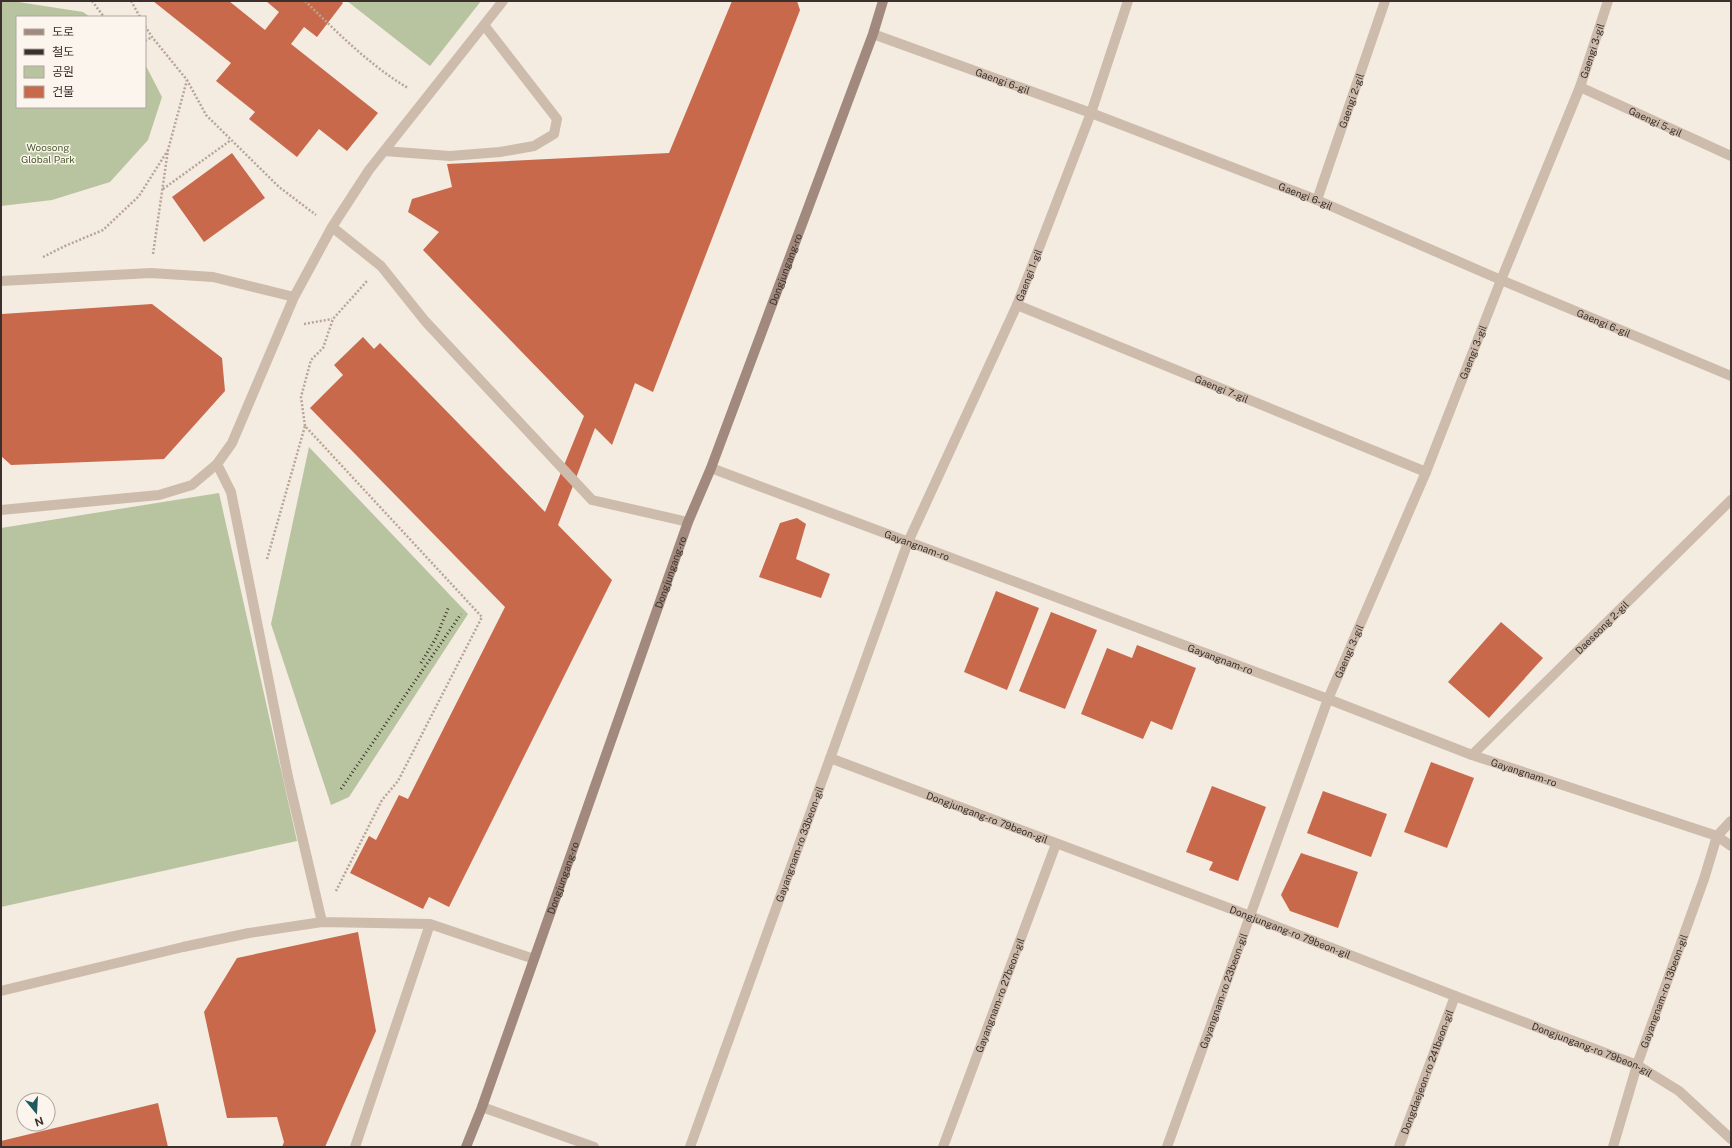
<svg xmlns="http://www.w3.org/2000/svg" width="1732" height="1148" font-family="'Public Sans','Noto Sans KR',sans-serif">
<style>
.green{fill:#b8c4a0}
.building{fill:#c8694b}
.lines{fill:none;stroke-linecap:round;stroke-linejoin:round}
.path{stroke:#b9a596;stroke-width:2.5;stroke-dasharray:2 2;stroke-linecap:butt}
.lane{stroke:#cdbbac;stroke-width:10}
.street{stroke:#cdbbac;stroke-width:10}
.secondary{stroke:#a18a7d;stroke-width:10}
.rail{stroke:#3b302b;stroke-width:3;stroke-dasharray:1 3;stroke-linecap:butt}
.labels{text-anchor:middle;stroke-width:3;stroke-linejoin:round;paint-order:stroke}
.street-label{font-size:10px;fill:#3b302b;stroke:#fbf5ee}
.park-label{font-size:10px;fill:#4a5a2e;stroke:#fbf5ee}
</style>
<rect width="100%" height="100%" fill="#f4ebe1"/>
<path class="green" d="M1,1H12L83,12L90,17H17V107H145V64L162,97L148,140L110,182L52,200L1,206Z
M347,1H481L430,66Z
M309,447L468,614L349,797L331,805L271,624Z
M219,493L297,841L1,907V528Z"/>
<path class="building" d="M153,1H229L265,30L279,12L266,1H341L343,3L317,37L304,27L291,44L378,113L347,151L319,129L297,157L249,119L255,112L216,81L231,63Z
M732,1H797L800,10L653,392L635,383L612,445L595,428L558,525L612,580L449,907L429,897L423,909L350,873L369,836L376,840L399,795L408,799L505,607L310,408L343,375L334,365L363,337L374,349L380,343L545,512L584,416L423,250L439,232L408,212L412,199L452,187L447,164L669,153Z
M232,153L265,198L204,242L172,197Z
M152,304L222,358L225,391L164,459L11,465L1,456V316L2,314Z
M797,518L806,524L796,559L830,574L821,598L759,577L780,523Z
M996,591L1039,608L1007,690L964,672Z
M1051,612L1097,630L1065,709L1019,691Z
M1501,622L1543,658L1489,718L1448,682Z
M1137,645L1196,668L1172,730L1151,721L1143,739L1081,714L1107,648L1132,658Z
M1431,762L1474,778L1447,848L1404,832Z
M1212,786L1266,807L1238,881L1209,870L1213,862L1186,852Z
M1323,791L1387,814L1371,857L1307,833Z
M1301,853L1358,872L1338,928L1290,911L1281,895Z
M358,932L376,1031L325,1147H282L284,1142L277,1117L227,1118L204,1012L237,958Z
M158,1103L168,1147H1V1141Z"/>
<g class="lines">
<path class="path" d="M92,1L104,17
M131,1L140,17
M305,1C337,32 369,65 408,88
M145,26L152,37L187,80L206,115L279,187L316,215
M145,41L152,37
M163,189L231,140
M153,254L168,150L187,80
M43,257L65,246L103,230L139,196L168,150
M304,324L332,319
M305,426L301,397L311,360L323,348L333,319L367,281
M267,559L305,426L482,617L398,781L382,800L336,891"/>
<path class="lane" d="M384,151L450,156L500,152L534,146L554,134L557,119L484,25
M332,227L369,170L503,1
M1,281L151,273L213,277L294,297
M217,464L231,492L288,777L322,922
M1,510L159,495L192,485L217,464L232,443L294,297L332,227L381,266L425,321L592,500L688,522
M1,991L183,947L249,933L322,922L430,924L534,959
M355,1147L430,924"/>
<g class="street">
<path id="s1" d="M873,34L1091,113L1317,200L1501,280L1731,376"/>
<path id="s2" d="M1580,87L1731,156"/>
<path id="s3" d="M1317,200L1385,1"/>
<path id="s4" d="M1017,305L1426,472"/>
<path id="s5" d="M711,468L1328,699L1472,755L1717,836L1731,846"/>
<path id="s6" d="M1472,755L1731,500"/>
<path id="s7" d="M830,758L1250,916L1455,996L1637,1065L1679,1091L1731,1139"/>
<path d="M482,1107L594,1147"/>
<path id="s8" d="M690,1147L908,542L1017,305L1091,113L1128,1"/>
<path id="s9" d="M943,1147L1056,844"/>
<path id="s10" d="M1167,1147L1328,699L1426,472L1501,280L1580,87L1608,1"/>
<path id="s11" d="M1399,1147L1455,996"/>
<path id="s12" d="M1613,1147L1637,1065L1704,879L1717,836L1731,821"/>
</g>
<path class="secondary" id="s13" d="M466,1147L482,1107L688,522L711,468L873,34L883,1"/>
<path class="rail" d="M421,663L436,638L449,606
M341,789L461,614"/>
</g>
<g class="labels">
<g class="street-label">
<text dy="4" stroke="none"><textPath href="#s10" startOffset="1176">Gaengi 3-gil</textPath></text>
<text dy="4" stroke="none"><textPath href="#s1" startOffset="138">Gaengi 6-gil</textPath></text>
<text dy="4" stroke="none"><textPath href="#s3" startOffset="105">Gaengi 2-gil</textPath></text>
<text dy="4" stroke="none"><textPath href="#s2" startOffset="83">Gaengi 5-gil</textPath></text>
<text dy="4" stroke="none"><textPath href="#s1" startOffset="462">Gaengi 6-gil</textPath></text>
<text dy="4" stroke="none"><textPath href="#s13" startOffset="934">Dongjungang-ro</textPath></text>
<text dy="4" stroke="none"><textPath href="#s8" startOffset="936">Gaengi 1-gil</textPath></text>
<text dy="4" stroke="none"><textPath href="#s1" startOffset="786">Gaengi 6-gil</textPath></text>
<text dy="4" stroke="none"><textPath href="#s10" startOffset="852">Gaengi 3-gil</textPath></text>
<text dy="4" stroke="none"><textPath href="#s4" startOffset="221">Gaengi 7-gil</textPath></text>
<text dy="4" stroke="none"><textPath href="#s5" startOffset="220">Gayangnam-ro</textPath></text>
<text dy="4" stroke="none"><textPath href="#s13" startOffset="610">Dongjungang-ro</textPath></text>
<text dy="4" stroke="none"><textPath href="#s6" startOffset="182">Daeseong 2-gil</textPath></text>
<text dy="4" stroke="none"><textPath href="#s10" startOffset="528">Gaengi 3-gil</textPath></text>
<text dy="4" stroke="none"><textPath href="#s5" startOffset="544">Gayangnam-ro</textPath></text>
<text dy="4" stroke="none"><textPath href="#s5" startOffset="868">Gayangnam-ro</textPath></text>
<text dy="4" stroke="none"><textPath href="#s7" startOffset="168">Dongjungang-ro 79beon-gil</textPath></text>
<text dy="4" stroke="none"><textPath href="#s8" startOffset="322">Gayangnam-ro 33beon-gil</textPath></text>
<text dy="4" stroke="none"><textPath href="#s13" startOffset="286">Dongjungang-ro</textPath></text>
<text dy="4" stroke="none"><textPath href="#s7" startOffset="492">Dongjungang-ro 79beon-gil</textPath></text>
<text dy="4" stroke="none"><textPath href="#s10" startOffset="166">Gayangnam-ro 23beon-gil</textPath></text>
<text dy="4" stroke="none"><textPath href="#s12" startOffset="164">Gayangnam-ro 13beon-gil</textPath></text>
<text dy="4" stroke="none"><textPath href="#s9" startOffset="162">Gayangnam-ro 27beon-gil</textPath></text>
<text dy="4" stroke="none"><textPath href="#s7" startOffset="816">Dongjungang-ro 79beon-gil</textPath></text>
<text dy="4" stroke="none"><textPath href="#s11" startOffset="80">Dongdaejeon-ro 241beon-gil</textPath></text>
</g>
<g class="park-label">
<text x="48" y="151">Woosong<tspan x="48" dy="12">Global Park</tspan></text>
</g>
</g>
<rect width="1732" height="1148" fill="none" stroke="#3b302b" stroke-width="4"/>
<rect x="16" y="16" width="130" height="92" fill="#fbf5ee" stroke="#aea6a0"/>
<rect x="24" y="29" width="20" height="6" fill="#a18a7d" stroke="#aea6a0"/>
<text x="52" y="36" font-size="12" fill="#3b302b">도로</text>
<rect x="24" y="49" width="20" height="6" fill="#3b302b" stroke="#aea6a0"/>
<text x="52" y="56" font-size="12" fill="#3b302b">철도</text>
<rect x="24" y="66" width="20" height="12" fill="#b8c4a0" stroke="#aea6a0"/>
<text x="52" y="76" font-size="12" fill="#3b302b">공원</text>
<rect x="24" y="86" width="20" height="12" fill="#c8694b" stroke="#aea6a0"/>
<text x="52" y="96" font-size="12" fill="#3b302b">건물</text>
<g transform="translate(36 1112) rotate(162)"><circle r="19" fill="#fbf5ee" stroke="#aea6a0"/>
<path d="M0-3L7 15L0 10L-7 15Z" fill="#1f5a5e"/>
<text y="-6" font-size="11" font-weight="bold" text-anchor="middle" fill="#3b302b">N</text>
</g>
</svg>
